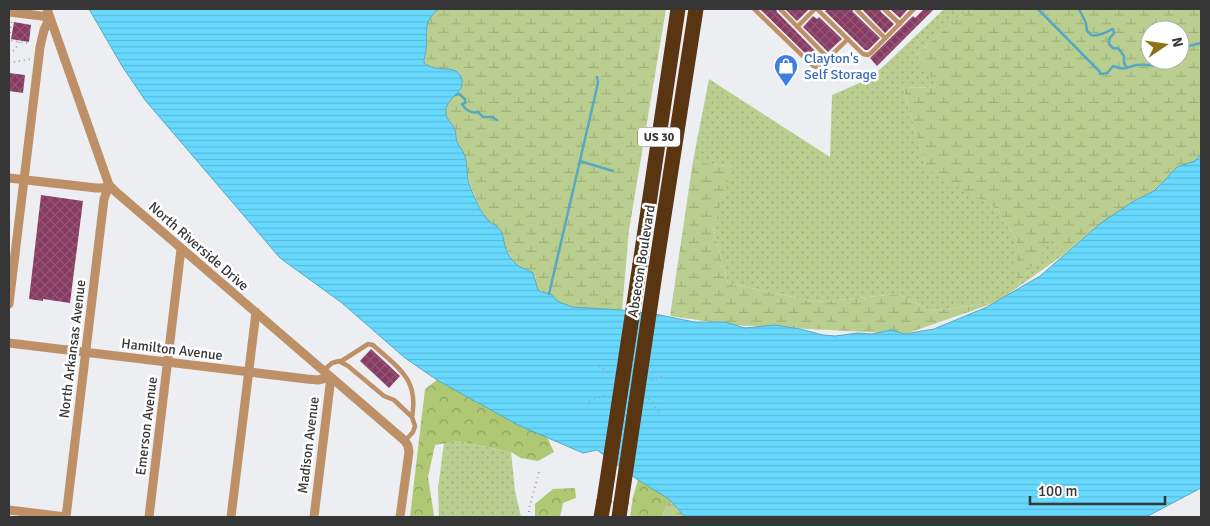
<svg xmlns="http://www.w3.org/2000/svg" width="1210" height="526" font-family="Signika,sans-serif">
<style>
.grass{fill:url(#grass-dots)}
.forest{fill:url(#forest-crowns)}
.wetland{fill:url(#wetland-marsh);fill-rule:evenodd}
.water{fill:url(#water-rules);stroke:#58a8c2}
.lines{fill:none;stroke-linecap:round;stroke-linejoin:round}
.stream{stroke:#58a8c2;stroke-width:2.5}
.building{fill:url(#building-cross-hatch)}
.path{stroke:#a0a1a3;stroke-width:2;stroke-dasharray:1 4;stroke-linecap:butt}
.lane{stroke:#be9067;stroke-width:4.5}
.street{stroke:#be9067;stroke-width:9}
.highway{stroke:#593512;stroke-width:15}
.highway-bridge{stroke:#593512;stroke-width:15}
.labels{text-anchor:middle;stroke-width:5;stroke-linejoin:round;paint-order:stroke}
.shield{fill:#fff;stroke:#727273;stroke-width:1}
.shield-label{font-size:12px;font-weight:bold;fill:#363637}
.shop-label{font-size:14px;fill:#366cbe;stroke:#fff;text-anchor:start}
.street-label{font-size:14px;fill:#363637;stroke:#fff}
</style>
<defs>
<pattern id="grass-dots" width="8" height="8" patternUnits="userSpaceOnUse" patternTransform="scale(1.25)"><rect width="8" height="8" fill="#bacf8f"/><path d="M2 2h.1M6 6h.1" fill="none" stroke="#a0b27c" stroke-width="1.8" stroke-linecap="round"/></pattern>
<pattern id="forest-crowns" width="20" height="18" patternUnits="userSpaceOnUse" patternTransform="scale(1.25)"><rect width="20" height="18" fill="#aec873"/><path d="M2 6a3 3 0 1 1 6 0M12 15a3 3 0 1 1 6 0" fill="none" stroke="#8ea35f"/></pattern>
<pattern id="wetland-marsh" width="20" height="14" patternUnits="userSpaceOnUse" patternTransform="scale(1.25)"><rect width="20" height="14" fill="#bacf8f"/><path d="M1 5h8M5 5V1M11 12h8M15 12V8" fill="none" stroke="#a0b27c"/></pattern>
<pattern id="water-rules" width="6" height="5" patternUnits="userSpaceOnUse" patternTransform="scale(1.25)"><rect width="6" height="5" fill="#67d9fe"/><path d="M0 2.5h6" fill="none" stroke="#5abbda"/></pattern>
<pattern id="building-cross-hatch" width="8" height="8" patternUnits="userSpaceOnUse" patternTransform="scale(1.25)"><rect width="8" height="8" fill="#883b62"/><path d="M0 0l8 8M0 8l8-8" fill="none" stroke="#945675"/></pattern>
</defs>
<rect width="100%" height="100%" fill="#eceef1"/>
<path class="grass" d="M944,9H968L917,54L938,88L903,87L925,165L997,209L1017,240L1018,285L1052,239L1063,255L997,302L931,311L898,294L816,302L728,283L713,228L732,167L693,161L709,79L830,157L832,95L871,78Z
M458,441L511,452L515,491L521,517H439L438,488L444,443Z"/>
<path class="forest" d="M437,380L518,425L547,437L554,452L538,461L521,458L511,452L458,441L435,445L428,477L434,515L432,517H410L425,389Z
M638,480L669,499L662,517H630L633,497Z
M575,488L576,498L563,503L560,517H535V504L553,489Z"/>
<path class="wetland" d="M439,9H666L629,230L622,310L572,307L557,301L551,294L541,292L537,290L535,276L525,269L519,268L513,261L504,244L503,235L499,228L489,221L485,217L478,204L470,185L466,169V162L460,146L458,144L454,127L446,117L445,110L446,105L448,101L459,92L452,69C441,69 432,70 424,63C424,58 425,55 426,51C428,33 422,21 439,9Z
M968,9H1201V154L1195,161L1177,167L1164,181L1154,191L1134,201L1101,223L1063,255L1052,240L1017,286V240L997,209L926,169L903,87L937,88L917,54ZM1150,30H1180V60H1150Z
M693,161L733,167L713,228L728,283L816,302L898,294L931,311L997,302L905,334L733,325L670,316Z
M669,499L685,517H662Z"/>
<path class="water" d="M89,9H439C422,21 428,33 426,51C425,55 424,58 424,63C437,74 455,63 461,77C468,93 444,97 446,113C446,119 450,121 453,126C457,131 455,139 458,144C460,148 463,150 464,154C468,163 466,174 469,184C473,195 481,214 489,221C493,225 498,226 501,231C503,234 503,238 504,242C505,248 509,257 514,262C519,269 527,268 533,273L538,290L541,292L551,294L557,301L572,307L622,310L660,315L694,322H725L745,328L775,325L800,329L823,335L835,336L858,333L872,334L891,330L905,334L934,329L987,307L1040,276L1101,223L1134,201L1154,191L1164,181L1177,167L1195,161L1201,154V488L1146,517H685L669,499L638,480L597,450L583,453L518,425L437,380L405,358L342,303L280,258L145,100L122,66Z"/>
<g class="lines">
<path class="stream" d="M1038,9L1100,72V74L1108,73V72L1113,66C1125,71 1126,67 1137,65C1147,63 1158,70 1165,60
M1079,9L1086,23L1087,31L1091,35C1098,37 1106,32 1113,29L1114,33L1109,39V44L1113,48H1118L1124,56V63L1127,68
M1201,9V10
M1180,48L1201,43
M456,95L459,94L465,99V103L462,104C465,110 472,114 478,112L483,117H492L497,120
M580,161L613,171
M549,294L598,83L597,77"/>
</g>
<path class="building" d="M760,9H776L777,12L822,58L817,62H814Z
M785,9H806L808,10L797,21Z
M828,9H852L853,12L880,38L868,50H865L825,11Z
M862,9H880L881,12L894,24L885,33Z
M890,9H906L907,10L900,18Z
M924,9H934L877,66L870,58L913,16L915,18Z
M813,16L817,19L819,17L842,39L828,52L803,27Z
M14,22L31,25L29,42L11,39Z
M9,73L25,75L23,93L9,91Z
M41,195L83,201L70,303L43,299V301L29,299Z
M371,349L400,376L389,388L360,361Z"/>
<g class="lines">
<path class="path" d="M12,22L9,38L10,40L31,44
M9,54C14,51 17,47 19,42
M9,63L31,59
M599,366L608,372L612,373
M651,380L664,376
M649,399L660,413
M589,401L608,394
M529,517V509L539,472"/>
<path class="lane" d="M754,9L812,65L816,67L820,66L848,39
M780,9L828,58
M817,9L863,54L868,55L871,53L914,9
M856,9L885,38
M884,9L900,24
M797,27L815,9
M340,362L368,344L373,345C398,368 419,378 412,417
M323,371L332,363L339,361L348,366L384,396L394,400L412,417L415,426L413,432L405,441"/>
<path class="street" d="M47,9L109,185L116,192L405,441L408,446L409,452L400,517
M9,12L50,17L44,30L40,47L9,304
M9,178L96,188H103L109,185
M9,343L307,379L318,380L331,377L314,517
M9,510L66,517
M66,517L104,199L109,185
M149,517L181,249
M231,517L256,312"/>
<path class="highway" d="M640,264L678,9
M656,267L696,9
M601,517L604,501
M619,517L621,503"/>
<path class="highway-bridge" d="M604,501L640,264
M621,503L656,267"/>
</g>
<defs>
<g id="shop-pin" transform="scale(1.25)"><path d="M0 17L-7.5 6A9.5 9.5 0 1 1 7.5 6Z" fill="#3f7fe0" stroke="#fff"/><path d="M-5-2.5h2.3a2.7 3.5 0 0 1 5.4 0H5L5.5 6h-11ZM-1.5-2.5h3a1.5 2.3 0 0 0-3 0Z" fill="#fff"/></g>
</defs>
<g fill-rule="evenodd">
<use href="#shop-pin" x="786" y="66"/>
</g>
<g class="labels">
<rect class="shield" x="638" y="127.5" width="42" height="19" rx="4"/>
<g class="shield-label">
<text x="659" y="141">US 30</text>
</g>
<g class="shop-label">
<text x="804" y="63">Clayton's<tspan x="804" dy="16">Self Storage</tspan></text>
</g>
<g class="street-label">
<text transform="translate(199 246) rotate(41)" y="5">North Riverside Drive</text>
<text transform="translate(641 261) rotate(-81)" y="5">Absecon Boulevard</text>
<text transform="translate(72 349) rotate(-83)" y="5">North Arkansas Avenue</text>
<text transform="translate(172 349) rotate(7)" y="5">Hamilton Avenue</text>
<text transform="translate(146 426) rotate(-83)" y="5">Emerson Avenue</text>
<text transform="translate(308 445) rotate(-83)" y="5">Madison Avenue</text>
</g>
</g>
<rect width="1210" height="526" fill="none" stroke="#363637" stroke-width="20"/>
<g transform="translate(1165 45) rotate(77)"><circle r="24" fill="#ffffff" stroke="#afafaf"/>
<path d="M0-4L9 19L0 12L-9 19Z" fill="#8d7418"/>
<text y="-8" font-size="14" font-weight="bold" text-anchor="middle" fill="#363637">N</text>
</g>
<path d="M1030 496v8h135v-8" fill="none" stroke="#363637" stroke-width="2.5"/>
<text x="1038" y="496" font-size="15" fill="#363637" stroke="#ffffff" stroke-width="4" paint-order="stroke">100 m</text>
</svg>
